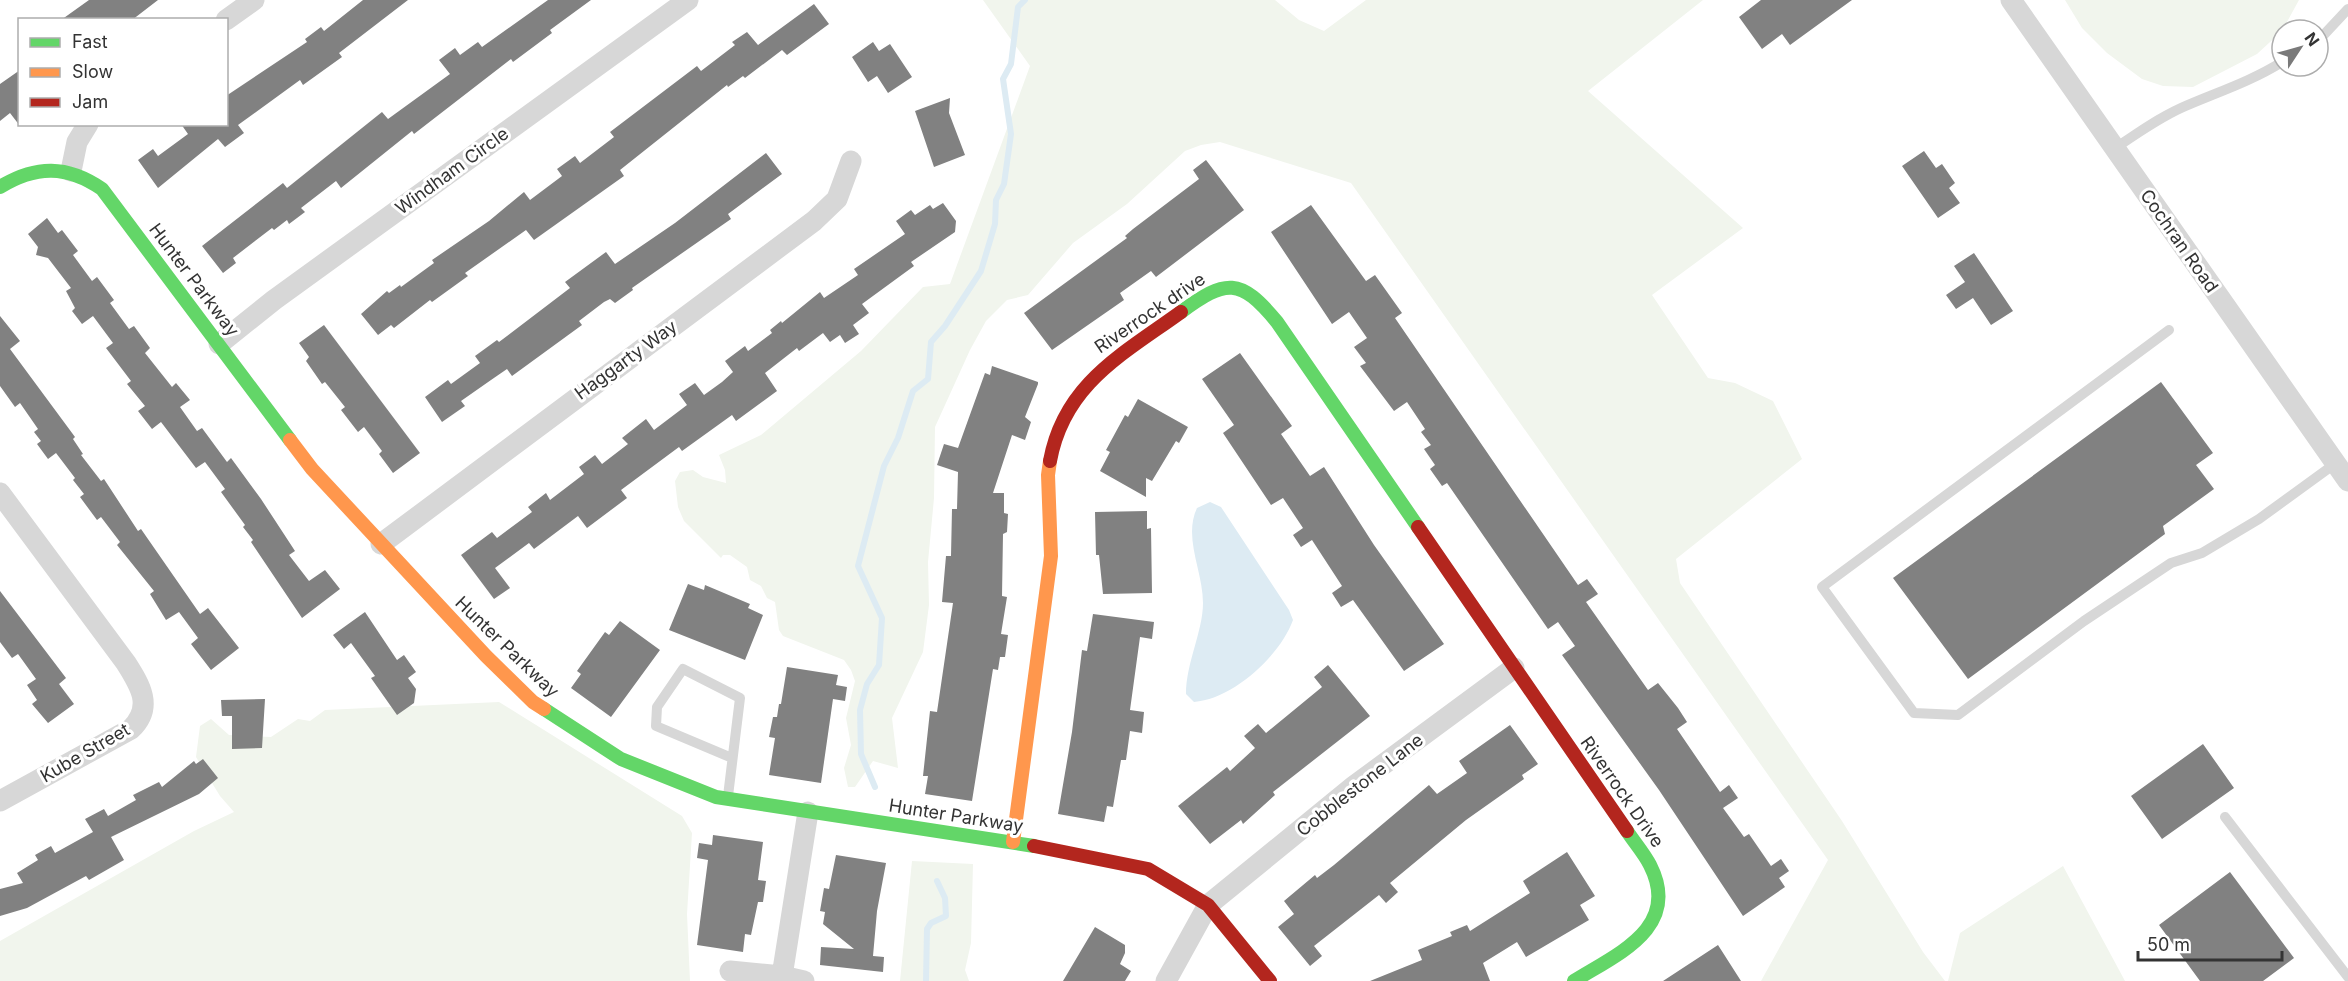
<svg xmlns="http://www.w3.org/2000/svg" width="2348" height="981" font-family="Inter,sans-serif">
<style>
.green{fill:#f1f5ed}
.water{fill:#ddebf3}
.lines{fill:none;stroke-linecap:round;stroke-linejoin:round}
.stream{stroke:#ddebf3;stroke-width:6}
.building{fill:#818181}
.lane{stroke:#d7d7d7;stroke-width:10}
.street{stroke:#d7d7d7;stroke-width:21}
.fast{stroke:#63d668;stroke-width:14}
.slow{stroke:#ff974d;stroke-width:14}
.jam{stroke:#b3261e;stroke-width:14}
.labels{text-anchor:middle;stroke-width:6;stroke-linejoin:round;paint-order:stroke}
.street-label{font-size:18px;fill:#333;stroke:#fff}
</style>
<rect width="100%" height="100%" fill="#fff"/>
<path class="green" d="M983,0H1275L1299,20L1324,31L1366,0H1703L1588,91L1743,228L1652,295L1708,378L1735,383L1773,401L1802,459L1676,559L1680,583L1842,821L1923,952L1945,981H1761L1828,860L1351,183L1220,142L1201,145L1185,151L1127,204L1073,243L1028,295L1007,300L986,321L970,350L935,427L934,498L928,562L929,605L923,652L892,718L898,768L873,761L855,787H848L844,768L851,745L846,718L855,681L851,670L844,660L783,636L779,630L775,602L767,598L761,586L750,580L747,567L730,555H723L721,558L684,521L678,507L675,481L680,472L693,470L703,477L726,483L725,470L719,455L761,435L861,351L923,287L950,284L1030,66Z
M2065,0H2299L2282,31L2257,54L2193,87L2163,86L2142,79L2107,53L2082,28Z
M499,702L682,816L692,833L687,914L690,981H0V941L194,831L234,812L220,796L196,757L200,726L211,719L229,735L271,737L298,719L310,721L325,710Z
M912,861L973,864L971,943L965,970L969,981H900Z
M2063,866L2125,981H1948L1960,933Z"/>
<path class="water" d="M1210,502L1221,507L1289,610L1293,620C1280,656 1233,699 1194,702L1186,694C1186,663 1203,631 1203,603C1203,571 1183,538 1197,508Z"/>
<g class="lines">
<path class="stream" d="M875,787L861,754L860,710L867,684L879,665L882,618L858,566L884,466L898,438L913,391L928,379L931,342L945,326L981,271L995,224L996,200L1004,184L1011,134L1003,79L1011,64L1018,7L1025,0
M926,981L927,929L931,923L946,916L945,898L937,881"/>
</g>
<path class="building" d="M89,0H158L132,20H61Z
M363,0H408L339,53L342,57L303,85L300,80L238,125L244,133L225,147L218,139L158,188L138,160L153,149L158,156L188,134L181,124H226V96L307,42L305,39L321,27L324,31Z
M548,0H591L550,30L552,33L513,62L511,59L414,134L412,131L341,188L336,181L301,208L305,212L289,224L287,220L274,230L272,228L233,258L236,263L223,273L202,246L283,183L287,188L382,112L388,119L450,74L439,60L455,48L460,55L478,42L482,47Z
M1761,0H1852L1790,45L1782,34L1762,49L1739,17Z
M814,4L829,24L787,55L782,50L745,78L743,76L728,87L727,85L620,170L624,176L534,240L526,230L465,273L468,276L432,302L430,300L394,328L391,325L378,335L361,314L387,291L389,293L400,285L401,287L434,263L432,260L489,221L524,192L530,200L562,176L557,169L575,156L580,163L614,137L610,132L697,66L701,71L735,45L732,42L747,32L758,45Z
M873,42L879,51L890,44L912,77L888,93L877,76L868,82L852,57Z
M20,70V126L10,113L0,121V84Z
M950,98L949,113L965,155L934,167L915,111Z
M1924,151L1936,168L1942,164L1955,183L1949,188L1960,203L1938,218L1902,166Z
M766,153L782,174L728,214L731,219L632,288L633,290L615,303L610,299L604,302L579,321L582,325L512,376L507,369L491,380L461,401L465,406L442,422L425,397L448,380L451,384L480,363L475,356L497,340L499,342L570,288L565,282L606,252L615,264L675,223Z
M1206,160L1244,210L1156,277L1151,271L1120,293L1124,300L1052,350L1024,313L1127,238L1125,236L1133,229L1199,179L1193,170Z
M943,203L956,221L955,232L911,262L914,266L862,304L869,313L853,325L859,334L845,343L840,335L830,342L823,333L799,351L797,348L765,373L777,391L736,421L732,415L682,451L679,447L621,490L627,498L587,528L578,516L534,549L529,543L495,568L510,588L494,599L461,555L492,532L497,538L532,512L528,507L546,493L550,500L584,474L579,467L595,455L602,464L628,444L622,438L646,419L654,430L687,405L679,394L695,383L704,395L722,382L733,372L725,361L745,346L748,351L772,333L770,330L781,321L782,323L820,292L824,298L858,275L854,269L905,234L896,221L911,210L915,215L930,205L933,209Z
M1311,205L1366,281L1375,275L1402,313L1395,318L1578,585L1587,579L1598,594L1586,602L1648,690L1658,683L1678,708L1687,722L1677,729L1720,792L1729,785L1738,798L1723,808L1744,837L1749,834L1771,866L1781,859L1789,871L1779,878L1785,887L1743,916L1659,790L1562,655L1575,646L1558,622L1548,629L1447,483L1442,486L1430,469L1435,465L1424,449L1431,445L1421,432L1425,429L1407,402L1394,411L1360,366L1366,363L1354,347L1367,338L1349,312L1332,324L1271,232Z
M47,218L58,233L62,230L78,251L73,255L92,281L97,277L114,300L110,303L129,329L134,326L150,348L145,353L172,387L176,383L190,400L180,407L197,431L202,428L227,462L231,458L261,499L295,551L289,555L309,581L325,570L340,589L302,618L251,542L253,540L243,527L245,525L221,492L225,489L205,462L196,468L161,422L152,429L138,411L145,406L127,384L131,381L106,348L113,343L93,316L82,324L72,311L75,308L66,291L71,288L48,258L36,255L38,247L28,234Z
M1974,253L2013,311L1991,325L1973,298L1956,309L1946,295L1965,282L1954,266Z
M0,316L20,341L10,349L75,437L73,439L83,454L81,455L101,481L104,479L138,531L141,529L200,614L208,608L239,648L211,670L191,644L198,638L179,612L166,620L150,594L154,591L117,545L120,542L101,517L97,520L80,497L84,494L73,480L75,478L56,453L48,459L37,444L41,441L34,432L38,429L20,403L15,407L0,386Z
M324,325L420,453L393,473L379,454L382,451L364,427L358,432L341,410L345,407L325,382L322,384L306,361L309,357L299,343Z
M1240,353L1292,426L1281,434L1310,476L1324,467L1374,545L1444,644L1404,671L1353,600L1341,607L1332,593L1342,586L1312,540L1301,547L1293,535L1303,528L1283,498L1271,505L1223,433L1234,425L1202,379Z
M992,366L1038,382V384L1025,417L1031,422L1025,440L1012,435L993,493H1004V513L1008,514L1007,532L1003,534L1002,596L1007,597L1001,634L1008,635L1005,657H1000L998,670L993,669L972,801L925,794L928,776H923L930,711L937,712L953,603L942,602L946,556H951L952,509H957L958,472L937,465L944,444L958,448L985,373L990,375Z
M2161,382L2213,453L2196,465L2214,489L2163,526L2165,534L1968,679L1893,578Z
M1138,399L1188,427L1179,443L1176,441L1152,481L1146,478V497L1100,471L1110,452L1106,450L1125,415L1128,417Z
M1147,511V529L1151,528L1152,593L1103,594L1099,555H1096L1095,512Z
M688,584L704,590L705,585L750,604L748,608L763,615L745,660L669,630Z
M0,591L66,678L59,684L74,704L48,723L32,704L37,700L27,685L36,679L18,654L12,658L0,642Z
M365,612L397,660L404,655L416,672L408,678L416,689L414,703L397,715L371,678L375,676L351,643L344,649L333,635Z
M1093,614L1154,622L1152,639L1140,637L1130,710L1144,712L1142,733L1130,731L1126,760H1121L1113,807L1107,806L1104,822L1058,814L1072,732L1082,650L1087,651Z
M620,621L660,650L611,717L571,688L581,674L577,671L605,632L609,635Z
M1328,665L1370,716L1273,792L1275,795L1243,824L1241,820L1210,844L1178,806L1227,767L1230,771L1255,748L1244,736L1258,724L1266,733L1322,687L1314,677Z
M787,667L838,675L836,685L847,687L845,701L833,699L821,783L769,775L775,738L769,737L773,717H777L779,704H781Z
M265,699L262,748L232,749V716H222L221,700Z
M1510,725L1538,764L1522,775L1524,779L1466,820L1390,883L1398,892L1386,903L1379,895L1314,946L1322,956L1310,966L1278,927L1294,914L1284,901L1315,875L1317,878L1334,865L1429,785L1437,794L1467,773L1459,761Z
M2203,744L2234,788L2162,839L2131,796Z
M203,759L218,778L199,794L111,837L124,860L89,880L86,876L27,908L0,916V889L23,883L17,873L38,860L35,855L51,846L55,853L93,832L85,819L104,809L108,816L136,800L133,795L159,782L162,787L194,761L196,764Z
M713,835L763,842L758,880L766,881L763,902H758L751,935L745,934L743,952L697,945L708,860L697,858L699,843L712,845Z
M1567,852L1595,896L1580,905L1589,920L1526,957L1517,942L1483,963L1490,981H1370L1422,960L1418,950L1452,936L1450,932L1467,925L1470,931L1530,893L1523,881Z
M836,855L886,863L877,911L873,956L884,957L883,972L820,965L821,947L854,949L823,924L825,912L820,911L824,888L829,889Z
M2230,872L2294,958L2263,981H2200L2159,925Z
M1095,927L1125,945V953L1120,964L1131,971L1125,981H1063Z
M1718,945L1741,981H1663Z"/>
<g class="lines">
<path class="lane" d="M2318,41L2348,9
M2114,149C2136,134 2157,119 2181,108C2215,93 2250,82 2282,62
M2169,330L1822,587L1914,713L1958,715L2084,621L2171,563L2202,553L2259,519L2336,463
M728,796L740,698L683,669L657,707L656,726L732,758
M2225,817L2348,977"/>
<path class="street" d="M2011,0L2348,481
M226,20L254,0
M71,171L77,142L88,124
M219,344L274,300L688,0
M0,493L126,663C140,685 154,707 131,729L0,801
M381,544L814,221L837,199L851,161
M730,971L782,976
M804,981L782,976L808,812
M1166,981L1208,905L1354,786L1514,668"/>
<path class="fast" d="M0,187C36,165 67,165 102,189L290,440
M1181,312C1226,279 1240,277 1277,322L1418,527
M544,709L621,759L716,797L1034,846
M1574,981C1617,954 1682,928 1650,865C1644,853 1634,842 1627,831"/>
<path class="slow" d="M290,440L312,469L486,656L533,702L544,709
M1013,842L1051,556L1048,475L1050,461"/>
<path class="jam" d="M1050,461C1064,384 1123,354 1181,312
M1418,527L1627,831
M1034,846L1148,869L1208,905L1270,981"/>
</g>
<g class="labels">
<g class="street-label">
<text transform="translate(452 171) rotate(-36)" y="6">Windham Circle</text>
<text transform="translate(2179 241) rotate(55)" y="6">Cochran Road</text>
<text transform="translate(194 280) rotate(53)" y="6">Hunter Parkway</text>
<text transform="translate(1150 313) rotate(-34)" y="6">Riverrock drive</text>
<text transform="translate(626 360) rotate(-36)" y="6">Haggarty Way</text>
<text transform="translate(507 647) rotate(44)" y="6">Hunter Parkway</text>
<text transform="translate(85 753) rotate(-30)" y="6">Kube Street</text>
<text transform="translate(1360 785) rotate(-38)" y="6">Cobblestone Lane</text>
<text transform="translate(1622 792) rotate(55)" y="6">Riverrock Drive</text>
<text transform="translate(956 816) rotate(9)" y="6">Hunter Parkway</text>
</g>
</g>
<rect x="18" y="18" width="210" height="108" fill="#ffffff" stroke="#adadad" stroke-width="1.5"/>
<rect x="30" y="38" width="30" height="9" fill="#63d668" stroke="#adadad" stroke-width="1.5"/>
<text x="72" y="48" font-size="18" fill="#333333">Fast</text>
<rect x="30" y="68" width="30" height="9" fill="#ff974d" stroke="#adadad" stroke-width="1.5"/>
<text x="72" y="78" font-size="18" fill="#333333">Slow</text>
<rect x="30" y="98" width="30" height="9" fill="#b3261e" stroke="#adadad" stroke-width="1.5"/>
<text x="72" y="108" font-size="18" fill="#333333">Jam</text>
<g transform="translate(2300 48) rotate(54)"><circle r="28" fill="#ffffff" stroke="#adadad" stroke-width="1.5"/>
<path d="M0-4.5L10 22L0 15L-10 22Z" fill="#7a7a7a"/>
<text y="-9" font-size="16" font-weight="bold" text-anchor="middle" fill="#333333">N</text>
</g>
<path d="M2138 951v9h144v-9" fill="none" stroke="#333333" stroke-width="3"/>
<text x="2147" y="951" font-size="18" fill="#333333" stroke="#ffffff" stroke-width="4.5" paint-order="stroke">50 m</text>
</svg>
